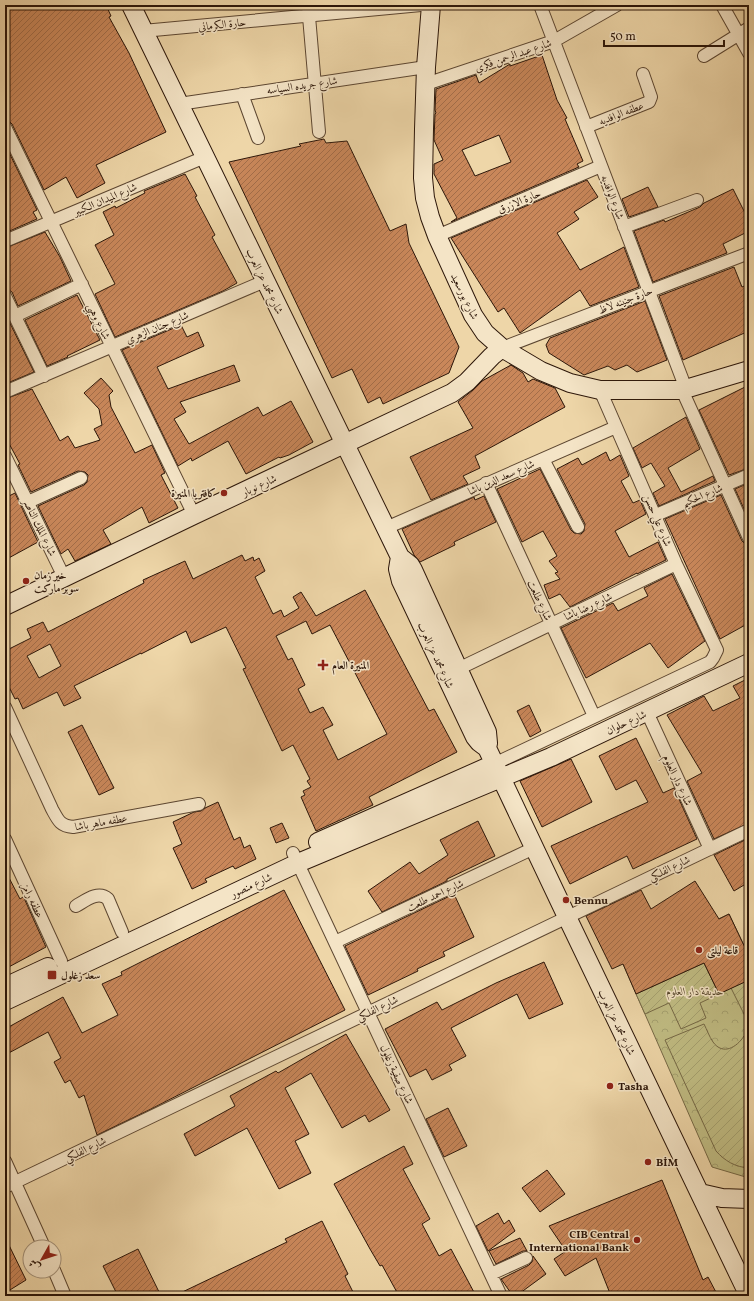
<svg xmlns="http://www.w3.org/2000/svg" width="754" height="1301" font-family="Vollkorn,Amiri,serif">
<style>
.park{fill:url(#park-crowns);stroke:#766946}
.garden{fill:url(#garden-furrows);stroke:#766946}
.building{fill:url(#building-hatch);stroke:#2c1609;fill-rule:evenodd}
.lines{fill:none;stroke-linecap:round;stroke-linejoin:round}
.street-casing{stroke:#5c4631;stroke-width:14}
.secondary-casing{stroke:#2c1609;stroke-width:20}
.street{stroke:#f4e4c6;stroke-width:12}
.secondary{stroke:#f4e4c6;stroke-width:18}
.poi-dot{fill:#8f2418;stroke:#f4e4c6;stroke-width:1.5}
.labels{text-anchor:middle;stroke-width:3;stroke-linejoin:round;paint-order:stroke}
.street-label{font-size:11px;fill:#2c1609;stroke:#f4e4c6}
.poi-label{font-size:11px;font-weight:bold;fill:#2c1609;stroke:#f4e4c6;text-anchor:start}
.park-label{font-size:11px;font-style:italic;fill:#58482e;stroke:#f4e4c6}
</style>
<defs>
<pattern id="park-crowns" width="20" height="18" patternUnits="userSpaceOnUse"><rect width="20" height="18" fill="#c0bc83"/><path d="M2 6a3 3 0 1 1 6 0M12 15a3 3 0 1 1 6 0" fill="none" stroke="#a5a170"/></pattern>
<pattern id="garden-furrows" width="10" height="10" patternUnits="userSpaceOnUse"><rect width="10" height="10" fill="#c0bc83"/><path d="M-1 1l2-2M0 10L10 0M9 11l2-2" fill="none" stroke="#a5a170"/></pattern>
<pattern id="building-hatch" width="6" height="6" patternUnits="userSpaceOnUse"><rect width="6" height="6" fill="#c9875a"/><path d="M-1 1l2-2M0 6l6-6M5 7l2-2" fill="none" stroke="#a36d49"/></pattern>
</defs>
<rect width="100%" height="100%" fill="#eed6a8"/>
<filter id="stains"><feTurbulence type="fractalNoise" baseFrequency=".005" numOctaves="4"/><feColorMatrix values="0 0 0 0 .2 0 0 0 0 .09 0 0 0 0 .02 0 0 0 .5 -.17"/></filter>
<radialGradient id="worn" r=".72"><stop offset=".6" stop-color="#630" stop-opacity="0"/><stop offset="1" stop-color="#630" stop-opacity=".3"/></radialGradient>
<path class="park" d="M729,914L749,956V1178L712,1167L623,964Z"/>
<path class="garden" d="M704,963L719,994L700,1003L706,1018L681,1029L669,1003L645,1014L636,994Z
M749,980V1024L731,988Z
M704,1024C707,1030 709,1036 713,1042C723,1056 737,1047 744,1036L749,1044V1168C735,1167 725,1161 716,1151L665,1040Z"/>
<path class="building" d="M19,5H106L111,16L109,17L129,53L166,132L96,165L105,183L77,198L66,177L44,190L12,124L9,121L5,120V12Z
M542,55L557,100L567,118L565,119L583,161L577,164L579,167L451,222L457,218L434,174V164L443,160L434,140L435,114L436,113L435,110L436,89L476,75L479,83L510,64V66ZM499,135L511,162L475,176L462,150Z
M324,139L326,143L347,141L390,231L406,224L409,243L459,347L449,373L383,404L380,397L368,403L352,369L332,378L229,162L301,146L299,144Z
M5,144L37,210L33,212L37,219L5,233Z
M185,174L197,196L195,197L215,235L212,237L237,283L223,291L115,337L95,294L115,284L95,245L114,235L103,212L115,206L116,208L145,193L144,191Z
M587,180L598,197L574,212L579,219L557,233L580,270L624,247L639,287L590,306L580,290L520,333L504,308L498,312L451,238Z
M648,187L658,207L629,217L622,199Z
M733,189L749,221V231L723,244L727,253L653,282L634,231L664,220L665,222L700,207L704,203Z
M45,232L60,257L71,281L18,306L12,292L9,290L5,289V248Z
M734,267L742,287L749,284V331L683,360L659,296Z
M77,295L100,340L67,356L68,357L47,366L25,320Z
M645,301L667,360L637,372L627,365L615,370L608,366L584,375L549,353L546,345L550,338Z
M5,313L34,372L5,384Z
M181,325L187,337L198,332L204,346L157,367L168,389L234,365L240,381L180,402L186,412L174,419L189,444L258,407L263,416L291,401L313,442L289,455L280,458L279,457L246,474L228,441L192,461L191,458L178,466L122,350Z
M511,365L523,373L528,382L533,379L555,388L565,407L475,456L480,468L463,476L468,484L431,500L410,457L473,428L458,402L473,390L482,381Z
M101,378L113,391L109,395L111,407L135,453L152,445L165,473L161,475L178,508L149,523L142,507L103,530L111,544L75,561L68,549L61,554L38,506L84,485L87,482L88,475L85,472L78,471L31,492L18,465L20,464L5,436V399L32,389L60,441L68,436L75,448L100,440L94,429L102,425L99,409L84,393Z
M749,385V468L729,475L699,410Z
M686,417L700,449L668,468L681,492L713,476L715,481L659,506L653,493L665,486L651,463L642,468L633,448Z
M606,452L610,461L620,455L629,476L621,481L633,503L640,500L646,514L615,531L629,557L658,542L666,560L637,574V573L570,607L560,594L549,599L544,585L560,579L555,573L558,572L549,561L557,556L543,531L522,542L497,489L540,469L571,530L574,533L581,534L584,531L585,524L557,469L578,458L582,465Z
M749,483V520L735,489Z
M15,493L38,542L5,560V498Z
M721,495L742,541L745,544L749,545V623L720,639L665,519Z
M484,496L496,522L454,542L455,545L420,562L414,555L402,529L474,497L475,500Z
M242,555L245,561L253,557L254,561L259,558L265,571L255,577L273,614L281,610L284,617L299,608L293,597L301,592L316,616L365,590L429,711L434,709L457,752L369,797L373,805L316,831L301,797L305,795L303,791L311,787L307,781L310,779L293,745L282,751L243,669L246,668L226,627L191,643L186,631L141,654V653L74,686L81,698L64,706L57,692L23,709L18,698L15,699L5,679V651L31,638L27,629L43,622L48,632L144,583L143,580L185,561L193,579ZM306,621L312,634L330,625L387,734L338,760L323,730L333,725L323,707L310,713L298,689L305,685L292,658L288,660L276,636ZM50,644L61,666L39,678L27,656Z
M672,574L705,641L668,668L650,643L586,678L561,628L613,603L618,611L648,596L644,588Z
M749,678V823L714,839L687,781L702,773L667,715L704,696L713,711L740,698L733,686Z
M529,705L541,731L530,737L517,711Z
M82,725L114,788L99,795L68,732Z
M636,738L663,793L674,788L697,839L633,869L627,856L570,884L551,846L648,802L636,780L616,790L599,756Z
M571,759L592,802L542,827L520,781Z
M218,802L234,840L240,837L244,848L250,845L256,859L235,869L233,866L205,879L207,882L192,889L173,848L182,844L173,822L194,812L201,811L205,808Z
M478,821L495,856L447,879V881L382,912L368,891L410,862L419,874L448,855L440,840Z
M282,823L289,838L276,843L270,828Z
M749,838V882L734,891L714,855Z
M5,870L20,899L23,897L24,898L46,947L5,969Z
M695,881L719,919L729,914L749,956V980L719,994L704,963L636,994L623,964L612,969L586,916L641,890L651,909Z
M284,890L345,1010L151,1109L97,1135L84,1095L79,1098L70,1080L65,1083L54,1062L61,1058L48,1032L5,1055V1029L63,997L82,1033L118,1015L102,984L122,975L121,972Z
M454,894L474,937L443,952L445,956L417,969L418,971L368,995L345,946Z
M544,962L563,1004L529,1019L517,994L451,1028L466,1056L449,1065L452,1070L432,1080L426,1069L410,1077L385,1029L437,1002L442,1010L496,983Z
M346,1034L390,1110L369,1122L365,1115L342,1128L311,1073L285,1088L309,1134L295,1141L311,1173L279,1189L247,1128L195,1156L184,1134L235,1106L230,1096L276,1071L278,1073Z
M448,1108L467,1146L444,1157L426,1119Z
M404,1146L413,1164L403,1169L430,1219L422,1224L439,1256L451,1249L476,1296H399L382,1265L380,1266L370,1249L334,1184Z
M547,1170L565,1194L540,1212L522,1188Z
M662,1180L703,1280L708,1277L718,1296H611L596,1258L565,1276L554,1259L566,1251L549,1226Z
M498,1213L504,1224L509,1220L515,1231L488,1251L476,1226Z
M322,1221L348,1274L345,1276L355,1296H174L287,1242L285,1239Z
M5,1237L26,1280L5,1293Z
M520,1238L527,1251H523L496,1264L489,1251Z
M138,1249L161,1296H118L103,1266Z
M533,1256L546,1274L516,1296H513L501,1279L529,1265L532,1262Z"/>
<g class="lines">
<g class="street-casing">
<path id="street" d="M308,5L319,132
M540,5L686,389
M722,5L749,53
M143,31L421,5
M704,56L749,28
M426,84L554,41L617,5
M242,94L258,138
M179,104L426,67
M5,127L194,515
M586,127L649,102L651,97L643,74
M624,227L697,200
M437,236L601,166
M5,241L205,157
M5,296L44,376
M15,316L82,284
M502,348L749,253
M682,390L749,538
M5,392L265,281
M5,456L64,577
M543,459L578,527
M486,483L594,716
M28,502L81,478
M656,515L749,475
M386,528L616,427
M458,669L676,564
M5,707L52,809C58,820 60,826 73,827L199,804
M647,712L710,849
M494,764L710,662L713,658L717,650L676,564L600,390
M5,839L61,961
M293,853L501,1296
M76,906C85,901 98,890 108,899L122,932
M335,942L534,848
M5,1161L44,1247
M5,1187L749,830
M54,1270L65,1296
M491,1274L526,1258"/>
</g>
<g class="secondary-casing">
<path id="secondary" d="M131,5L400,557L410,565L413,570L487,732L488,743L487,748
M431,5L426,67L424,129L423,178L425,198L430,217L437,236L473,315L485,333L502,348L541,371L570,383L600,390H682L749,370
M400,557L398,569L401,581L475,737L479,742L487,748L567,917L749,1296
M5,606L194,515L452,393L467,382L492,356L502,348
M318,842L494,764
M5,987L48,967
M5,1001L298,863L551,757L749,663
M700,1193L722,1198L749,1199"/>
</g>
<use href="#street" class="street"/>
<use href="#secondary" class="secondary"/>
</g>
<g class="poi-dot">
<circle cx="224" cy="493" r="4"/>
<circle cx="26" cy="581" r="4"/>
<path d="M321 659h4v4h4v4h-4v4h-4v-4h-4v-4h4z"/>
<circle cx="566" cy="900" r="4"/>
<circle cx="699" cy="950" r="4"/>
<rect x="47" y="970" width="10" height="10" rx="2"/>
<circle cx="610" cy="1086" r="4"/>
<circle cx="648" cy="1162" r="4"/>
<circle cx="637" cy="1240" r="4"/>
</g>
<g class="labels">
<g class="street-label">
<text transform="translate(222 24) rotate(-6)" y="4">حارة الكرماني</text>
<text transform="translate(513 55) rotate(-19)" y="4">شارع عبد الرحمن فكري</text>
<text transform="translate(302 85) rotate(-8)" y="4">شارع جريده السياسه</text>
<text transform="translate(621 113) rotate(-21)" y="4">عطفه الوافديه</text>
<text transform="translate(613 197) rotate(69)" y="4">شارع الوافديه</text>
<text transform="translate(105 199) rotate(-23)" y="4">شارع الميدان الكبير</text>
<text transform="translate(519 201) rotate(-23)" y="4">حارة الازرق</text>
<text transform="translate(265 281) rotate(64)" y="4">شارع محمد عز العرب</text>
<text transform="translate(465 296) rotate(64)" y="4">شارع بورسعيد</text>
<text transform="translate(625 300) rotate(-21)" y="4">حارة جنينه لاظ</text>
<text transform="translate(99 321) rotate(64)" y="4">شارع وهبي</text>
<text transform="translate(157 327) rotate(-23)" y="4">شارع جنان الزهري</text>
<text transform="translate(501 477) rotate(-24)" y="4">شارع سعد الدين باشا</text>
<text transform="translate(259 485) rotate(-25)" y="4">شارع نوبار</text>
<text transform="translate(702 495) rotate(-23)" y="4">شارع الحكيم</text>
<text transform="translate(658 520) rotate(67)" y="4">شارع علي حسن</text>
<text transform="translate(40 527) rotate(64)" y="4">شارع الملك الناصر</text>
<text transform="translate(540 600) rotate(65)" y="4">شارع طلعت</text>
<text transform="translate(588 606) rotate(-25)" y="4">شارع رضا باشا</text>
<text transform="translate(436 655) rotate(65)" y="4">شارع محمد عز العرب</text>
<text transform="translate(626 722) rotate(-25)" y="4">شارع حلوان</text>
<text transform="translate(678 780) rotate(65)" y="4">شارع دار العلوم</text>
<text transform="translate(101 822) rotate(-10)" y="4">عطفه ماهر باشا</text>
<text transform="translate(669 868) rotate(-26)" y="4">شارع الفلكي</text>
<text transform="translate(251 885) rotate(-25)" y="4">شارع منصور</text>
<text transform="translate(435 895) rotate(-25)" y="4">شارع احمد طلعت</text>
<text transform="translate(33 900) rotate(65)" y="4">عطفه رامز</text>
<text transform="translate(377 1008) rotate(-26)" y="4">شارع الفلكي</text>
<text transform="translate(617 1022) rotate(64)" y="4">شارع محمد عز العرب</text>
<text transform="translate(397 1074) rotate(65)" y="4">شارع صفية زغلول</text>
<text transform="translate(85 1149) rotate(-26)" y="4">شارع الفلكي</text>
</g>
<g class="poi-label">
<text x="216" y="497" text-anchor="end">كافتريا المنيرة</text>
<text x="34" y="579">خير زمان<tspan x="34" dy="13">سوبر ماركت</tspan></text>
<text x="332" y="669">المنيرة العام</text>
<text x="574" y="904">Bennu</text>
<text x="707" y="954">قاعة ليلتى</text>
<text x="61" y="979">سعد زغلول</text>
<text x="618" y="1090">Tasha</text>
<text x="656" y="1166">BİM</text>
<text x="629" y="1238" text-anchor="end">CIB Central<tspan x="629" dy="13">International Bank</tspan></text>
</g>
<g class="park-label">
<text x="695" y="995">حديقة دار العلوم</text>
</g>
</g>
<rect width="754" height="1301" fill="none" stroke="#eed6a8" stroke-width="20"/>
<rect x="6" y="6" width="742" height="1289" fill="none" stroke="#2c1609" stroke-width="2"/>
<rect x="10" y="10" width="734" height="1281" fill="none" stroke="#2c1609"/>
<g transform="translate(42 1259) rotate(231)"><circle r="19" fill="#f4e4c6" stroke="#a4927a"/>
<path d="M0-3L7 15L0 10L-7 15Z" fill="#8f2418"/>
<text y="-6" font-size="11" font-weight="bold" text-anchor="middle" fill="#2c1609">ش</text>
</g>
<path d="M604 40v6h120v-6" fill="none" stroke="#2c1609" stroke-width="2"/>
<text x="610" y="40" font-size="12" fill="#2c1609" stroke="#f4e4c6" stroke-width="3" paint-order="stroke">50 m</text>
<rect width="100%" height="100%" filter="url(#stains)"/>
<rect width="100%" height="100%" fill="url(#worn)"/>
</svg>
